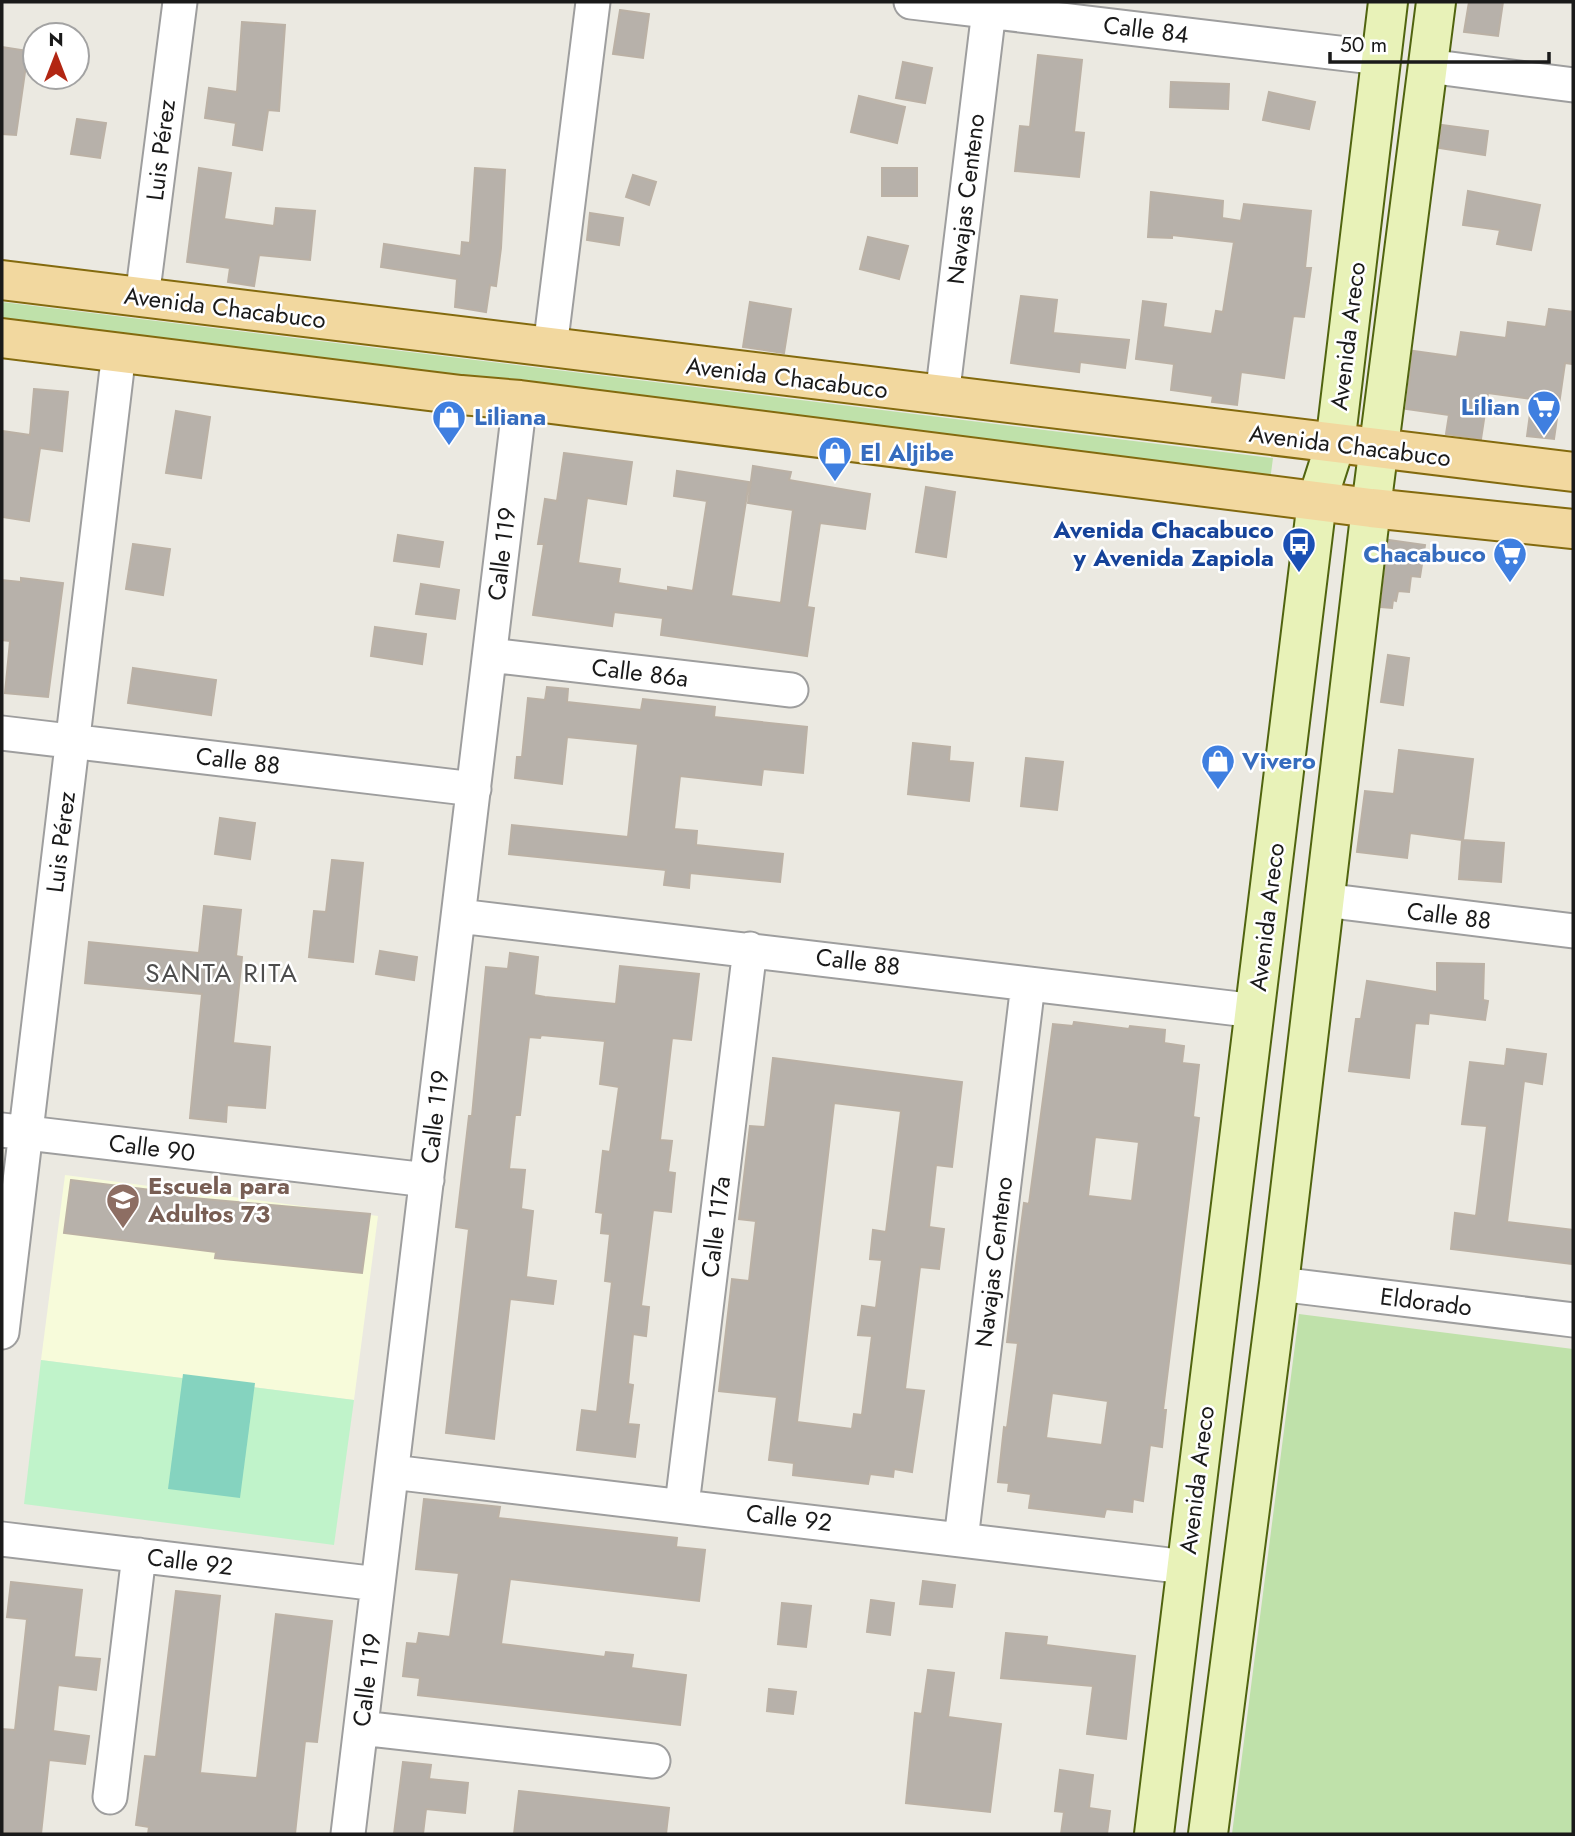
<svg xmlns="http://www.w3.org/2000/svg" width="1575" height="1836" font-family="Jost,sans-serif">
<style>
.education{fill:#f7fbda}
.grass{fill:#bfe1aa}
.park{fill:#c0f3ca}
.pitch{fill:#85d3bf}
.building{fill:#b7b1aa;stroke:#bbb1a5;stroke-width:2;fill-rule:evenodd}
.lines{fill:none;stroke-linecap:round;stroke-linejoin:round}
.street-casing{stroke:#9e9e9e;stroke-width:37}
.secondary-casing{stroke:#50640f;stroke-width:42}
.primary-casing{stroke:#836a0e;stroke-width:42}
.street{stroke:#fff;stroke-width:33}
.secondary{stroke:#e8f2b8;stroke-width:38}
.primary{stroke:#f2d89f;stroke-width:38}
.labels{text-anchor:middle;stroke-width:5;stroke-linejoin:round;paint-order:stroke}
.street-label{font-size:24px;fill:#1a1a1a;stroke:#fff}
.shop-label{font-size:24px;font-weight:bold;fill:#366cbe;stroke:#fff;text-anchor:start}
.transit-label{font-size:24px;font-weight:bold;fill:#164399;stroke:#fff;text-anchor:end}
.education-label{font-size:24px;font-weight:bold;fill:#785e54;stroke:#fff;text-anchor:start}
.neighbourhood-label{font-size:26px;letter-spacing:2px;fill:#4d4d4d;stroke:#fff}
</style>
<rect width="100%" height="100%" fill="#ebe9e1"/>
<path class="education" d="M65,1175L378,1216L354,1400L41,1360Z"/>
<path class="grass" d="M2,302L1273,458L1270,481L2,325Z
M1299,1314L1573,1349V1834H1232Z"/>
<path class="park" d="M41,1360L354,1400L334,1545L24,1504Z"/>
<path class="pitch" d="M183,1374L255,1383L240,1498L168,1489Z"/>
<path class="building" d="M1469,2H1503L1498,36L1464,32Z
M620,10L649,14L643,58L613,54Z
M242,22L285,25L279,111L268,110L262,150L233,145L236,123L205,118L209,88L237,92Z
M2,47L28,51L16,135L2,134Z
M1038,55L1082,60L1074,132L1084,133L1079,177L1015,171L1020,126L1030,127Z
M903,62L932,68L925,103L896,98Z
M1171,82L1229,84L1228,109L1170,107Z
M1269,92L1315,102L1309,129L1263,120Z
M859,96L905,107L897,143L851,132Z
M77,119L106,123L100,158L71,154Z
M1442,125L1488,131L1485,155L1439,148Z
M199,168L231,173L224,219L274,226L276,208L315,211L310,260L259,255L254,286L228,282L230,268L187,262Z
M475,168L505,170L501,248L496,286L490,285L486,312L455,307L457,279L381,267L384,244L461,256L462,242L470,243Z
M882,168H917V196H882Z
M633,175L656,182L649,205L626,197Z
M1468,191L1540,205L1531,250L1497,244L1500,230L1463,225Z
M1151,192L1223,201L1222,218L1241,221L1244,204L1311,211L1305,268H1311L1304,317L1293,316L1284,378L1241,372L1237,405L1212,402L1213,396L1171,390L1174,364L1136,359L1143,301L1166,304L1163,327L1212,334L1216,311L1223,312L1234,242L1172,235V238L1148,237Z
M590,213L623,218L619,245L587,240Z
M868,237L908,246L899,279L860,269Z
M1021,296L1057,300L1053,333L1129,340L1125,368L1080,362L1079,372L1011,363Z
M750,302L791,309L784,353L743,347Z
M1549,309L1573,312V364L1565,363L1554,439L1527,436L1532,399L1488,393L1481,439L1446,434L1449,415L1406,409L1413,351L1457,357L1461,332L1506,338L1508,322L1546,327Z
M34,389L68,392L62,451L40,448L29,521L2,517V431L30,435Z
M176,411L210,417L201,478L166,473Z
M564,453L632,462L626,504L587,498L578,563L620,569L618,583L668,591V587L693,591L707,501L674,496L677,471L749,482L731,596L781,603L793,510L748,503L753,466L791,472L789,480L870,494L865,529L820,523L807,607L814,608L807,656L661,635L663,618L614,612L612,626L533,615L544,544H538L545,499L557,501Z
M926,487L955,492L946,557L916,552Z
M398,535L443,542L439,567L394,561Z
M1389,540L1425,545L1420,577L1411,576L1409,592L1398,591L1396,601L1393,600L1392,608L1381,607Z
M133,544L170,549L163,595L126,589Z
M21,578L63,583L48,697L5,693L10,641L2,640V580L21,582Z
M421,584L459,590L455,619L416,614Z
M375,627L426,634L422,664L371,656Z
M1388,655L1409,658L1403,705L1381,702Z
M133,668L216,680L211,715L128,703Z
M547,687L568,689L567,702L641,710L643,699L715,707L714,717L807,727L803,773L763,769L761,785L680,776L674,829L697,831L696,845L783,854L780,882L690,873L689,888L664,885L666,870L509,854L512,825L628,837L638,744L567,737L562,784L515,778L517,757H522L528,698L545,700Z
M913,743L950,747L949,761L973,763L969,801L908,794Z
M1399,750L1473,759L1463,840L1504,843L1501,882L1459,879L1462,840L1410,833L1407,858L1357,852L1365,791L1394,794Z
M1026,758L1063,762L1057,810L1021,806Z
M220,818L255,823L250,859L215,854Z
M332,860L363,863L353,962L309,957L314,911L326,912Z
M204,906L241,910L236,956L242,957L233,1043L270,1047L265,1108L227,1105L226,1122L190,1118L202,994L85,983L89,942L199,953Z
M380,951L417,957L414,980L376,974Z
M510,953L538,957L534,995L545,997L616,1004L620,966L699,974L691,1040L672,1038L660,1140L672,1141L668,1172L675,1173L671,1212L653,1210L641,1306L649,1307L646,1336L633,1334L628,1384L633,1385L628,1424L639,1425L635,1457L577,1450L582,1410L597,1412L612,1282L605,1281L610,1234L601,1233L603,1213L596,1212L603,1151L610,1152L619,1087L600,1084L605,1041L541,1035L540,1038L529,1037L520,1115H515L509,1169L525,1170L521,1209L533,1211L526,1277L556,1281L553,1304L510,1299L494,1439L446,1433L469,1229L456,1227L469,1116H472L486,967L508,969Z
M1437,963L1484,964L1483,1000L1488,1001L1485,1020L1429,1013L1428,1024L1415,1023L1409,1078L1349,1071L1356,1019H1361L1367,981L1437,992Z
M1074,1022L1129,1029L1130,1026L1165,1030L1164,1043L1184,1046L1182,1063L1199,1065L1193,1117L1199,1118L1163,1410H1166L1162,1447L1150,1445L1143,1501L1133,1499L1132,1512L1106,1509L1104,1517L1029,1508L1031,1494L1008,1491L1009,1483L998,1482L1004,1427L1007,1428L1018,1343L1007,1342L1017,1257L1024,1203L1029,1204L1053,1024L1073,1026ZM1095,1137L1139,1142L1132,1201L1088,1196ZM1052,1393L1108,1401L1102,1445L1046,1438Z
M1507,1049L1546,1054L1542,1084L1524,1081L1507,1222L1573,1230V1264L1451,1249L1455,1213L1476,1216L1487,1126L1462,1124L1470,1062L1505,1066Z
M773,1058L962,1082L952,1167L936,1165L929,1227L944,1229L939,1269L920,1267L905,1389L924,1391L912,1472L894,1469L893,1477L870,1474L868,1484L793,1475L794,1463L769,1460L777,1397L719,1391L732,1279L749,1281L756,1221L739,1219L750,1126L765,1127ZM834,1103L901,1111L886,1232L873,1230L870,1259L882,1260L876,1308L862,1306L858,1335L872,1336L862,1415L854,1414L852,1429L797,1422Z
M71,1180L182,1194V1197L370,1214L362,1273L215,1258L216,1252L64,1233Z
M424,1499L500,1507L498,1518L677,1538L676,1547L705,1550L699,1601L510,1579L501,1644L605,1657L606,1652L633,1655L631,1668L686,1675L680,1725L418,1695L420,1678L403,1676L407,1643L417,1644L419,1633L450,1637L459,1573L416,1569Z
M923,1581L955,1585L952,1607L920,1604Z
M11,1582L82,1590L74,1657L100,1659L96,1690L58,1685L53,1731L89,1736L85,1764L49,1760L41,1834L2,1832V1729L15,1730L27,1619L7,1617Z
M176,1591L220,1596L200,1773L257,1778L276,1614L332,1621L317,1742L305,1741L295,1834H148L149,1827L136,1825L145,1756L156,1757Z
M871,1600L894,1603L890,1635L867,1632Z
M782,1603L811,1606L806,1647L778,1644Z
M1006,1633L1047,1637L1046,1645L1135,1656L1126,1739L1087,1734L1093,1686L1001,1678Z
M928,1670L954,1673L948,1717L1001,1724L990,1812L906,1803L915,1713L922,1714Z
M769,1689L796,1692L793,1714L767,1711Z
M403,1762L431,1765L429,1779L468,1783L465,1813L426,1809L423,1834H394Z
M1060,1770L1093,1775L1089,1808L1110,1811L1107,1834H1061L1064,1812L1055,1811Z
M519,1791L669,1808L666,1834H514Z"/>
<g class="lines">
<g class="street-casing">
<path id="street" d="M911,2L1381,58
M1428,66L1573,85
M142,298L180,2
M550,348L593,2
M942,397L990,2
M490,655L791,690
M2,733L474,789
M1324,900L1573,931
M459,916L1256,1011
M2,1130L427,1180
M1279,1284L1573,1320
M2,1332L119,352
M392,1472L1186,1567
M682,1505L750,949
M2,1539L378,1584
M961,1540L1028,984
M361,1728L653,1761
M110,1797L139,1555
M348,1834L520,400"/>
</g>
<g class="secondary-casing">
<path id="secondary" d="M1154,1834L1317,501L1335,445L1388,2
M1208,1834L1279,1284L1371,508L1436,2"/>
</g>
<g class="primary-casing">
<path id="primary" d="M2,280L1573,472
M2,338L461,395L520,400L1371,508L1573,529"/>
</g>
<use href="#street" class="street"/>
<use href="#secondary" class="secondary"/>
<use href="#primary" class="primary"/>
</g>
<defs>
<g id="supermarket-pin" transform="scale(1.75)"><path d="M0 17L-7.5 6A9.5 9.5 0 1 1 7.5 6Z" fill="#3f7fe0" stroke="#fff"/><path d="M-6-5.5h2.5l.6 2H6L4.5 2H-2.5L-4.4-4H-6ZM-1.5 3.2a1.3 1.3 0 1 0 .1 0ZM3 3.2a1.3 1.3 0 1 0 .1 0Z" fill="#fff"/></g>
<g id="shop-pin" transform="scale(1.75)"><path d="M0 17L-7.5 6A9.5 9.5 0 1 1 7.5 6Z" fill="#3f7fe0" stroke="#fff"/><path d="M-5-2.5h2.3a2.7 3.5 0 0 1 5.4 0H5L5.5 6h-11ZM-1.5-2.5h3a1.5 2.3 0 0 0-3 0Z" fill="#fff"/></g>
<g id="bus-pin" transform="scale(1.75)"><path d="M0 17L-7.5 6A9.5 9.5 0 1 1 7.5 6Z" fill="#1a4fb4" stroke="#fff"/><path d="M-5-6H5V4H4V6H2V4H-2V6H-4V4H-5ZM-3.5-4V0h7V-4ZM-3.5 1.2v1.5H-2V1.2ZM2 1.2v1.5H3.5V1.2Z" fill="#fff"/></g>
<g id="school-pin" transform="scale(1.75)"><path d="M0 17L-7.5 6A9.5 9.5 0 1 1 7.5 6Z" fill="#8d6e63" stroke="#fff"/><path d="M0-5L7-2L0 1L-7-2ZM-4 1L0 2.5L4 1V4Q0 6-4 4Z" fill="#fff"/></g>
</defs>
<g fill-rule="evenodd">
<use href="#supermarket-pin" x="1544" y="407"/>
<use href="#shop-pin" x="449" y="417"/>
<use href="#shop-pin" x="835" y="453"/>
<use href="#bus-pin" x="1299" y="544"/>
<use href="#supermarket-pin" x="1510" y="554"/>
<use href="#shop-pin" x="1218" y="761"/>
<use href="#school-pin" x="123" y="1200"/>
</g>
<g class="labels">
<g class="street-label">
<text transform="translate(1146 30) rotate(7)" y="8">Calle 84</text>
<text transform="translate(161 150) rotate(-83)" y="8">Luis Pérez</text>
<text transform="translate(966 199) rotate(-83)" y="8">Navajas Centeno</text>
<text transform="translate(225 308) rotate(7)" y="8">Avenida Chacabuco</text>
<text transform="translate(1348 336) rotate(-83)" y="8">Avenida Areco</text>
<text transform="translate(787 378) rotate(7)" y="8">Avenida Chacabuco</text>
<text transform="translate(1350 446) rotate(7)" y="8">Avenida Chacabuco</text>
<text transform="translate(502 554) rotate(-83)" y="8">Calle 119</text>
<text transform="translate(640 673) rotate(7)" y="8">Calle 86a</text>
<text transform="translate(238 761) rotate(7)" y="8">Calle 88</text>
<text transform="translate(61 842) rotate(-83)" y="8">Luis Pérez</text>
<text transform="translate(1449 916) rotate(7)" y="8">Calle 88</text>
<text transform="translate(1267 917) rotate(-83)" y="8">Avenida Areco</text>
<text transform="translate(858 962) rotate(7)" y="8">Calle 88</text>
<text transform="translate(435 1117) rotate(-83)" y="8">Calle 119</text>
<text transform="translate(152 1148) rotate(7)" y="8">Calle 90</text>
<text transform="translate(716 1227) rotate(-83)" y="8">Calle 117a</text>
<text transform="translate(994 1262) rotate(-83)" y="8">Navajas Centeno</text>
<text transform="translate(1426 1302) rotate(7)" y="8">Eldorado</text>
<text transform="translate(1197 1480) rotate(-83)" y="8">Avenida Areco</text>
<text transform="translate(789 1518) rotate(7)" y="8">Calle 92</text>
<text transform="translate(190 1562) rotate(7)" y="8">Calle 92</text>
<text transform="translate(367 1680) rotate(-83)" y="8">Calle 119</text>
</g>
<g class="shop-label">
<text x="1520" y="415" text-anchor="end">Lilian</text>
<text x="474" y="425">Liliana</text>
<text x="860" y="461">El Aljibe</text>
<text x="1486" y="562" text-anchor="end">Chacabuco</text>
<text x="1242" y="769">Vivero</text>
</g>
<g class="transit-label">
<text x="1274" y="538">Avenida Chacabuco<tspan x="1274" dy="28">y Avenida Zapiola</tspan></text>
</g>
<g class="education-label">
<text x="148" y="1194">Escuela para<tspan x="148" dy="28">Adultos 73</tspan></text>
</g>
<g class="neighbourhood-label">
<text x="222" y="982">SANTA RITA</text>
</g>
</g>
<rect width="1575" height="1836" fill="none" stroke="#1a1a1a" stroke-width="7"/>
<g transform="translate(56 56)"><circle r="33" fill="#ffffff" stroke="#a3a3a3" stroke-width="2"/>
<path d="M0-5L12 26L0 18L-12 26Z" fill="#b22613"/>
<text y="-10" font-size="19" font-weight="bold" text-anchor="middle" fill="#1a1a1a">N</text>
</g>
<path d="M1330 52v10h219v-10" fill="none" stroke="#1a1a1a" stroke-width="3.5"/>
<text x="1340" y="52" font-size="21" fill="#1a1a1a" stroke="#ffffff" stroke-width="5" paint-order="stroke">50 m</text>
</svg>
